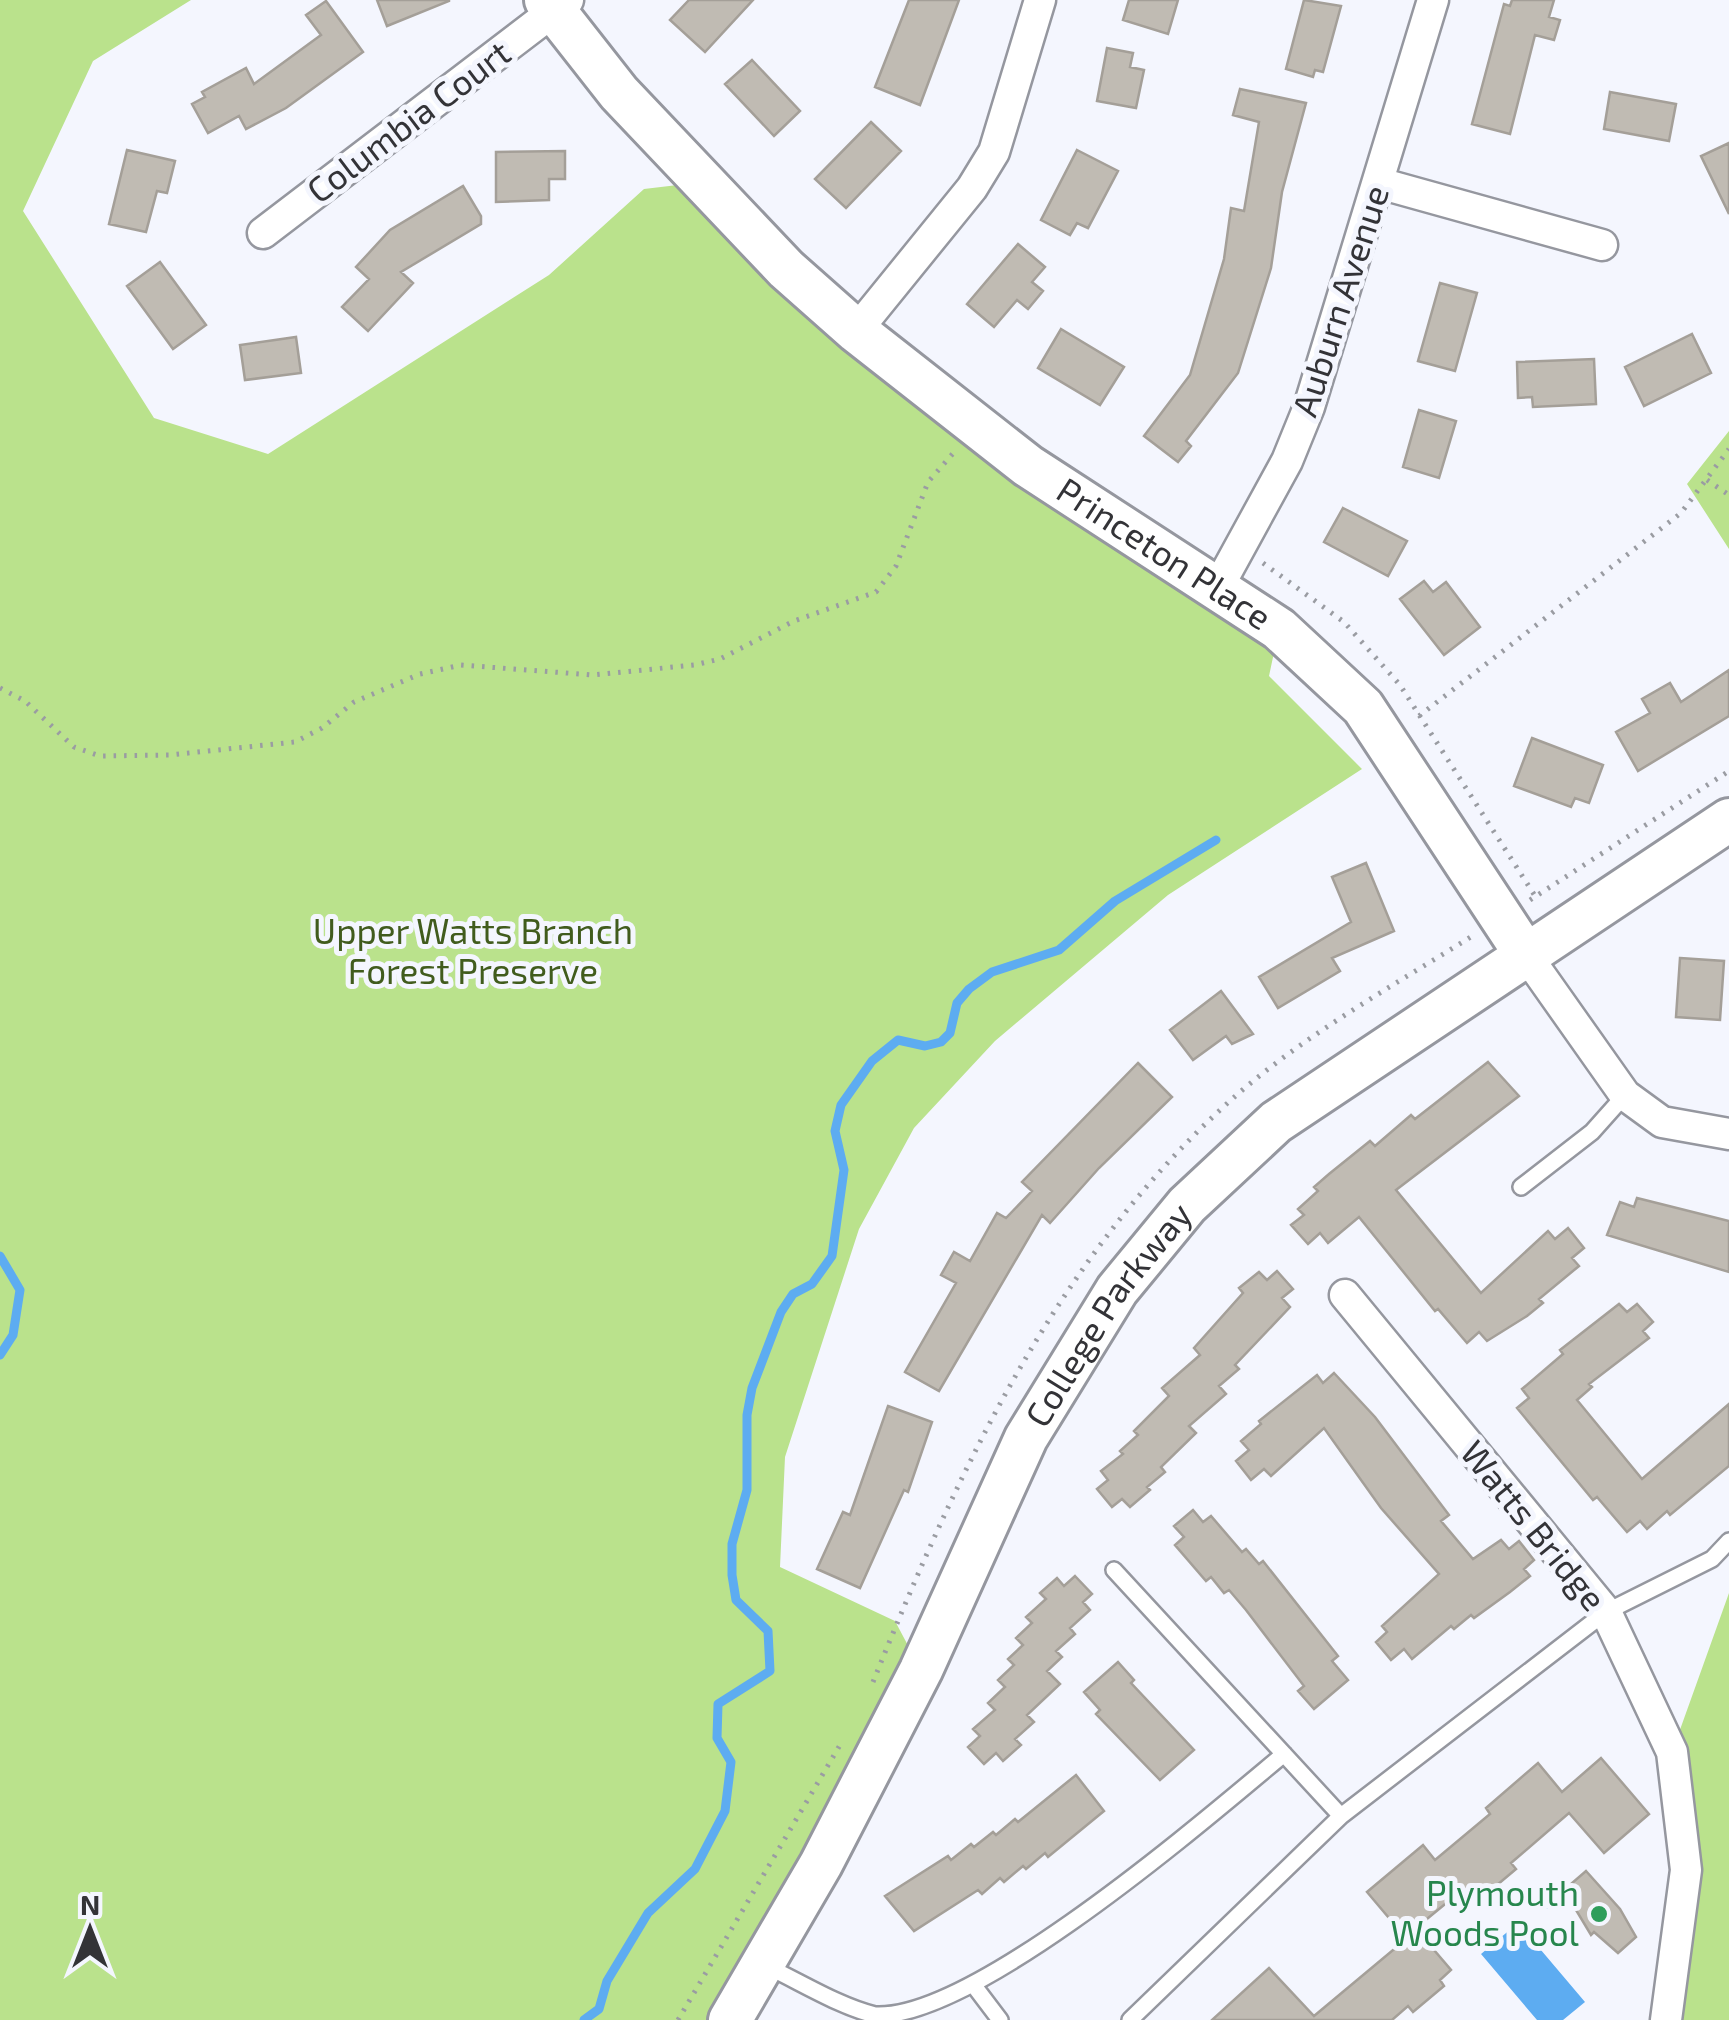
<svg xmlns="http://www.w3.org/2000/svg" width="1729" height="2020" font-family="'Exo 2',sans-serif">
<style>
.green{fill:#bae28c}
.water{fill:#5dacf1}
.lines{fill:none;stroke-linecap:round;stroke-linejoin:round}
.stream{stroke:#5dacf1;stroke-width:9}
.building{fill:#c0bbb3;stroke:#a49f98;stroke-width:2.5}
.lane-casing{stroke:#95979f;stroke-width:20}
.street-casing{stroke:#95979f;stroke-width:35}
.secondary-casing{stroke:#95979f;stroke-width:48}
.path{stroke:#9a9ca2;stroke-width:5;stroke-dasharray:2.5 8;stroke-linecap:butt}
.lane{stroke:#fff;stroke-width:15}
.street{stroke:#fff;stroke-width:30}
.secondary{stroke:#fff;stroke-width:42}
.leisure-dot{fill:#2e9e5b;stroke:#f4f6fe;stroke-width:4}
.labels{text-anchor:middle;stroke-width:10;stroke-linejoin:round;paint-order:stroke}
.street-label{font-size:35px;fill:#333337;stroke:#f4f6fe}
.park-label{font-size:35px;fill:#415c1d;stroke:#f4f6fe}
.leisure-label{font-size:35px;fill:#27864d;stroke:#f4f6fe;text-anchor:end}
</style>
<rect width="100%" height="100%" fill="#f4f6fe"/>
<path class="green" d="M0,0H191L93,61L23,211L154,418L268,454L549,275L644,189L703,182L786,269L1279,629L1269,676L1362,769L1168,895L995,1041L914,1128L859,1229L785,1457L780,1567L895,1621L921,1670L730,2020H0Z
M1729,431V549L1687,484Z
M1729,1593V2020H1666L1686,1870L1672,1752Z"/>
<path class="water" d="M1533 1897a12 12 0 1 1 24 0a12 12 0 1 1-24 0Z
M1518,1923L1585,2002L1563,2020H1537L1481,1954Z"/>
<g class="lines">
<path class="stream" d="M0,1256L20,1290L13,1335L0,1355
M584,2020L599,2009L607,1981L648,1913L695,1869L725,1811L731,1762L717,1738L718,1704L770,1671L768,1631L736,1600L732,1575V1544L747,1490V1415L752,1388L781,1312L793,1294L812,1284L832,1256L844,1170L835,1131L841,1105L872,1061L898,1040L925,1046L941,1042L950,1033L957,1003L969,989L992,972L1059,950L1115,901L1216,840"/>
</g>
<path class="building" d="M377,0H449V1L387,26Z
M689,0H753L705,52L670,20Z
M909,0H959L920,105L875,87Z
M1129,0H1178L1168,34L1123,20Z
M1304,0L1341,6L1323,72L1315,70L1313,77L1286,69Z
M1512,0H1554L1549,17L1560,20L1554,40L1535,35L1510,134L1472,124L1504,4L1510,6Z
M326,1L363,52L286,108L246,129L239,116L208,133L192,104L205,97L202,92L246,68L254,84L321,35L306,15Z
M1107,48L1133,53L1130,67L1144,70L1136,108L1097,101Z
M752,60L800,111L774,136L725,84Z
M1240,89L1306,103L1282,192L1271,268L1238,373L1186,441L1191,446L1178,462L1144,436L1190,375L1224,259L1231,208L1244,211L1259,122L1233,115Z
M1610,92L1676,104L1669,141L1604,129Z
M871,122L901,151L846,208L815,179Z
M1729,143V214L1701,156Z
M127,150L175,161L167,193L157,191L146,232L109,224Z
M1077,150L1118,171L1088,228L1077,223L1070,235L1041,220Z
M565,151V179H549V200L496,202V152Z
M463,186L481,216V224L401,272L413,283L368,331L342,307L369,279L356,267L390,230Z
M1018,244L1045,267L1032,282L1043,291L1028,309L1017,300L994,327L967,304Z
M160,262L206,325L173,349L127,286Z
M1440,283L1477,293L1455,371L1418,361Z
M1061,329L1124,367L1100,405L1038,368Z
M1692,334L1711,373L1644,406L1625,367Z
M296,337L301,373L245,380L240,345Z
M1594,359L1596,404L1533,407L1532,397L1518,398L1517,362Z
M1419,410L1456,421L1439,478L1403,467Z
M1343,508L1407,541L1388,576L1324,542Z
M1424,581L1433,592L1446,582L1480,627L1444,655L1400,599Z
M1729,670V716L1638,771L1616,732L1650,713L1642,699L1670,683L1681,702Z
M1532,738L1603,765L1589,803L1575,798L1571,807L1514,786Z
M1366,863L1394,931L1332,958L1340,971L1278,1008L1259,977L1351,922L1332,877Z
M1680,958L1724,961L1720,1020L1676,1017Z
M1221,991L1253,1034L1232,1044L1226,1036L1193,1060L1170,1030Z
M1488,1062L1519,1096L1396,1190L1481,1293L1548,1231L1555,1239L1568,1228L1584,1248L1572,1258L1579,1266L1539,1299L1543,1303L1527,1316L1487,1341L1479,1332L1467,1343L1438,1309L1435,1311L1359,1217L1328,1243L1320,1233L1308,1244L1291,1225L1304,1215L1298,1209L1318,1191L1314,1187L1329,1174L1370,1141L1375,1146L1411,1115L1415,1119Z
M1138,1063L1172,1097L1099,1168L1050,1223L1042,1215L939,1391L905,1372L956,1283L941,1275L954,1252L970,1261L997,1213L1006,1218L1032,1191L1022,1182Z
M1637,1198L1729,1221V1272L1607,1235L1620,1202L1634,1207Z
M1277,1271L1293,1289L1282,1298L1290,1307L1235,1365L1239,1369L1219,1386L1226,1394L1189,1426L1196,1433L1161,1467L1165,1472L1147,1487L1150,1490L1130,1507L1122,1499L1112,1507L1097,1489L1108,1480L1101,1471L1123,1454L1120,1451L1138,1435L1134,1431L1169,1396L1162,1388L1200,1355L1194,1348L1243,1293L1239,1288L1259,1272L1267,1280Z
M1619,1304L1627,1312L1637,1304L1653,1322L1643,1331L1649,1338L1589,1384L1592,1387L1577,1400L1642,1479L1729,1404V1466L1670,1515L1667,1511L1647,1529L1640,1521L1627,1532L1597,1497L1593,1500L1517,1408L1529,1398L1522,1389L1563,1354L1560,1350Z
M1334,1373L1375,1417L1449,1515L1441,1521L1473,1559L1501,1540L1509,1549L1519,1541L1534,1560L1524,1569L1530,1576L1510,1592L1474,1618L1471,1615L1454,1629L1451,1626L1412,1659L1404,1649L1391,1660L1376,1642L1387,1632L1382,1626L1439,1574L1381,1508L1324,1428L1271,1476L1264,1469L1251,1480L1236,1461L1249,1450L1241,1441L1261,1424L1259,1421L1317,1375L1323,1383Z
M888,1406L932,1422L908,1492L904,1490L860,1588L817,1569L843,1512L850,1515Z
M1193,1510L1203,1522L1211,1516L1242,1552L1246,1549L1259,1564L1263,1561L1338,1656L1332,1661L1348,1680L1314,1709L1298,1691L1304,1686L1246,1610L1229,1590L1224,1593L1211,1577L1206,1581L1175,1545L1184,1537L1174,1526Z
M1075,1576L1092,1594L1083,1602L1090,1610L1070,1628L1075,1634L1056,1651L1062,1657L1047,1671L1060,1684L1027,1715L1034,1722L1015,1739L1021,1745L1003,1761L996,1753L984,1764L968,1747L980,1736L973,1729L995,1710L988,1703L1005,1687L998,1680L1014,1665L1008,1659L1023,1645L1016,1638L1032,1623L1026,1617L1046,1599L1040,1593L1057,1578L1064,1586Z
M1118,1662L1134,1680L1131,1683L1194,1750L1160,1780L1096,1714L1100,1710L1084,1692Z
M1601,1758L1649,1814L1604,1853L1569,1813L1511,1863L1516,1869L1484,1896L1480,1891L1469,1900L1461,1891L1405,1937L1367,1892L1423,1845L1435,1860L1490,1814L1486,1808L1538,1763L1562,1792Z
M1076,1775L1104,1811L1048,1857L1045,1853L1026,1869L1023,1866L1004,1882L1000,1878L982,1894L978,1890L914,1931L885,1896L948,1856L951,1860L971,1844L974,1847L993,1832L996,1835L1015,1819L1018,1822Z
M1586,1871L1620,1909L1636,1937L1618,1953L1594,1932L1591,1935L1564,1890Z
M1417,1930L1451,1970L1440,1980L1444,1986L1413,2012L1408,2006L1392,2020H1212L1269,1968L1314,2016Z"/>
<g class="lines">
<g class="lane-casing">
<path id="lane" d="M1521,1187L1592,1132L1625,1095
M1114,1570L1341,1816
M764,1965C799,1981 838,2006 875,2015C974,2020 1207,1818 1284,1754
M975,1987L1000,2020
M1130,2020L1341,1816L1606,1612L1712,1559L1729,1541"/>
</g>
<g class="street-casing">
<path id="street" d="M1379,183L1602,245
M263,233L568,0
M856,331L972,188L994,152L1040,0
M1217,589L1287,461L1309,407L1433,0
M1524,952L1625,1095L1662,1122L1729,1134
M1345,1295L1606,1612L1672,1752L1686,1870L1666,2020"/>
</g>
<g class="secondary-casing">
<g id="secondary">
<path id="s1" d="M546,0L619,93L786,269L856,331L1028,466L1279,629L1363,707L1524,952"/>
<path id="s2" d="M730,2020L821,1864L921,1670L1026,1438L1117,1290L1187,1205L1276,1122L1729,820"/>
</g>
</g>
<path class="path" d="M1707,480L1729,495
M1263,563L1344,622L1400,685L1537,899
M0,688L25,701L74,747L100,756L169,755L295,742L322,728L354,702L420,674L461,665L593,675L694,665L720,659L794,621L876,592L896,566L928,482L956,450
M1419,716L1681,513L1729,449
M1530,900L1729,771
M873,1682C957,1474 1052,1267 1219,1111C1293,1041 1388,989 1474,935
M678,2020L840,1745"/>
<use href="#lane" class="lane"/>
<use href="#street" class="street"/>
<use href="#secondary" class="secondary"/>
</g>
<circle class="leisure-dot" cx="1599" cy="1914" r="10"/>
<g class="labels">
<g class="street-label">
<text transform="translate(409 122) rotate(-37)" y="12">Columbia Court</text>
<text transform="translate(1341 301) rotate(-72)" y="12">Auburn Avenue</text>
<text dy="12" stroke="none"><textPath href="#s1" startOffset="835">Princeton Place</textPath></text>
<text dy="12" stroke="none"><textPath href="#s2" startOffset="802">College Parkway</textPath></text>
<text transform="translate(1533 1526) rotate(51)" y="12">Watts Bridge</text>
</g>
<g class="park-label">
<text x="473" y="944">Upper Watts Branch<tspan x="473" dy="40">Forest Preserve</tspan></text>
</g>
<g class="leisure-label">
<text x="1579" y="1906">Plymouth<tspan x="1579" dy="40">Woods Pool</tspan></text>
</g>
</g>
<g transform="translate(90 1930)" stroke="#f4f6fe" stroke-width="8" paint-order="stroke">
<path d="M0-8L18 38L0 25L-18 38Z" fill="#333337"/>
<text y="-15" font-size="28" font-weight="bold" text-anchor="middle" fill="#333337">N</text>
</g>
</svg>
